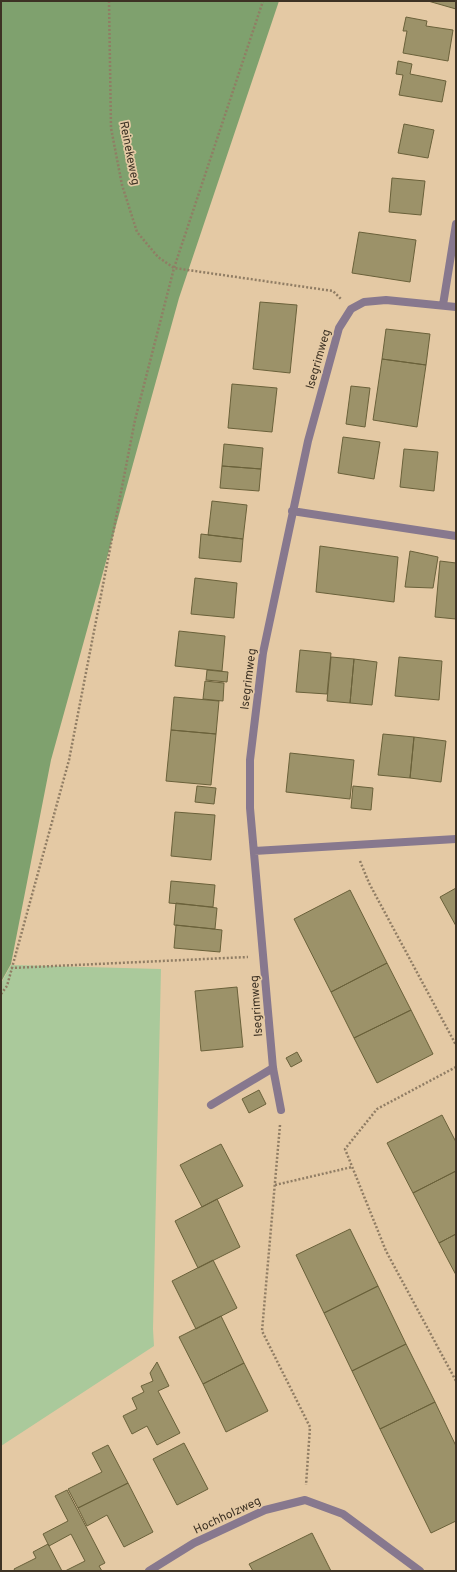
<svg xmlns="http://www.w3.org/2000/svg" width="457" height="1572" font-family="Overpass,sans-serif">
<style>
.green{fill:#aac99b}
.forest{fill:#7fa16e}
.building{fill:#9c9269;stroke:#6a613a}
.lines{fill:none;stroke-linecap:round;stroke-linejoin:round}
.path{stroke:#907d64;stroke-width:2.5;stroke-dasharray:2 2;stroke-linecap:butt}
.service{stroke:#87788e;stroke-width:8}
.minor{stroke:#87788e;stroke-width:8}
.labels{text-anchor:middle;stroke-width:3.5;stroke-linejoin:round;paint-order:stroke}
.street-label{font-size:12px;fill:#3d3224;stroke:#e4c9a4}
</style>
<rect width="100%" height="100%" fill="#e4c9a4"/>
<path class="green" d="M11,965L161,969L153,1329L154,1346L1,1446V983Z"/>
<path class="forest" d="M1,1H279L179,298L51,760L11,964L1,982Z"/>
<path class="building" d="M428,1H456V9Z
M406,17L427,21L426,26L453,30L448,61L403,53L407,31H403Z
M398,61L412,64L410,74L446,81L442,102L399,95L403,75L396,74Z
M404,124L434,130L428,158L398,153Z
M392,178L425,181L421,215L389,212Z
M359,232L416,240L410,282L352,273Z
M260,302L297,305L290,373L253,369Z
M386,329L430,334L426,365L382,359Z
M382,359L426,365L417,427L373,420Z
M232,384L277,388L272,432L228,428Z
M351,386L370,388L365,427L346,424Z
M343,437L380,442L374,479L338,473Z
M224,444L263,448L261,469L222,466Z
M404,449L438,452L434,491L400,487Z
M222,466L261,469L259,491L220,488Z
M212,501L247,505L243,539L208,535Z
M201,534L243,539L241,562L199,558Z
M320,546L398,557L394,602L316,592Z
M410,551L438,557L433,588L405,587Z
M440,561L456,563V619L435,617Z
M195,578L237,583L234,618L191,614Z
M179,631L225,636L222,671L175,666Z
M300,650L331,653L327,694L296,692Z
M331,657L354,659L350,703L327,701Z
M399,657L442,661L439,700L395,696Z
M354,659L377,662L372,705L350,703Z
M207,670L228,672L227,682L206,680Z
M205,681L224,683L223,701L203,699Z
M174,697L219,701L216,734L171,730Z
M171,730L216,734L211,785L166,781Z
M383,734L414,737L410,778L378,775Z
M414,737L446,741L441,782L410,778Z
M290,753L354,760L350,799L286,792Z
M197,786L216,788L214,804L195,802Z
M353,786L373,788L371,810L351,808Z
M175,812L215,815L211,860L171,856Z
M171,881L215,885L213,907L169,903Z
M456,888V926L440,897Z
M350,890L387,963L331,992L294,919Z
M176,903L217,908L215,929L174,925Z
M176,925L222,930L220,952L174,948Z
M387,963L411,1010L354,1038L331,992Z
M237,987L243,1047L201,1051L195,991Z
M411,1010L433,1054L377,1083L354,1038Z
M297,1052L302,1061L291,1067L286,1058Z
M259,1090L266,1104L249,1113L242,1099Z
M442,1115L456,1142V1171L413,1193L387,1143Z
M221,1144L243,1186L202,1207L180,1165Z
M456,1171V1234L439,1243L413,1193Z
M217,1199L240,1247L198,1268L175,1221Z
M350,1229L378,1286L324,1313L296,1255Z
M456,1234V1275L439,1243Z
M213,1260L237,1308L196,1329L172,1281Z
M378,1286L406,1344L352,1371L324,1313Z
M221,1316L244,1363L203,1384L179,1337Z
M406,1344L435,1402L380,1429L352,1371Z
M157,1362L169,1386L158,1391L180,1433L157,1445L147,1426L132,1434L123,1416L137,1409L132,1398L144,1392L141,1386L153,1381L150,1373Z
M244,1363L268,1411L226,1432L203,1384Z
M435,1402L456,1446V1521L431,1533L380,1429Z
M184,1443L208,1489L177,1505L153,1459Z
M108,1445L128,1483L78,1508L68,1489L102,1472L92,1453Z
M128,1483L153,1532L124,1547L107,1515L87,1526L78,1508Z
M67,1490L105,1563L99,1566L102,1571H65L85,1561L71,1534L49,1546L43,1534L68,1521L55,1496Z
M312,1533L331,1571H253L249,1564Z
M48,1544L62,1571H15L14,1569L36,1558L33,1552Z"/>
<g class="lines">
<path class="path" d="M109,1L111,128L122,185L137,232L158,257L174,268L333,291L341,299
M360,861L369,883L456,1045
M11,968L248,957
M1,994L7,986L69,760L135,420L174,268L263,1
M456,1067L377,1109L345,1149L386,1251L456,1381
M280,1125L262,1331L310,1427L306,1485
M275,1185L352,1167"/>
<path class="service" d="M211,1105L273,1068"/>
<path class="minor" d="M443,305L456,224
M292,511L456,536
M254,851L456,839
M281,1110L273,1068L250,808V760L263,653L308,441L339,328L351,309L364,302L386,300L456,307
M149,1571L194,1543L265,1510L305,1500L343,1514L420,1571"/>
</g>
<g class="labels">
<g class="street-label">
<text transform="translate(130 153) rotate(79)" y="4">Reinekeweg</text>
<text transform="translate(318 359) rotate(-74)" y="4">Isegrimweg</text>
<text transform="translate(248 679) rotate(-83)" y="4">Isegrimweg</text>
<text transform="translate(256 1006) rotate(-94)" y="4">Isegrimweg</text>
<text transform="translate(227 1515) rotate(-25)" y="4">Hochholzweg</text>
</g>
</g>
<rect width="457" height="1572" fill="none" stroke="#3d3224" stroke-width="4"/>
</svg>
